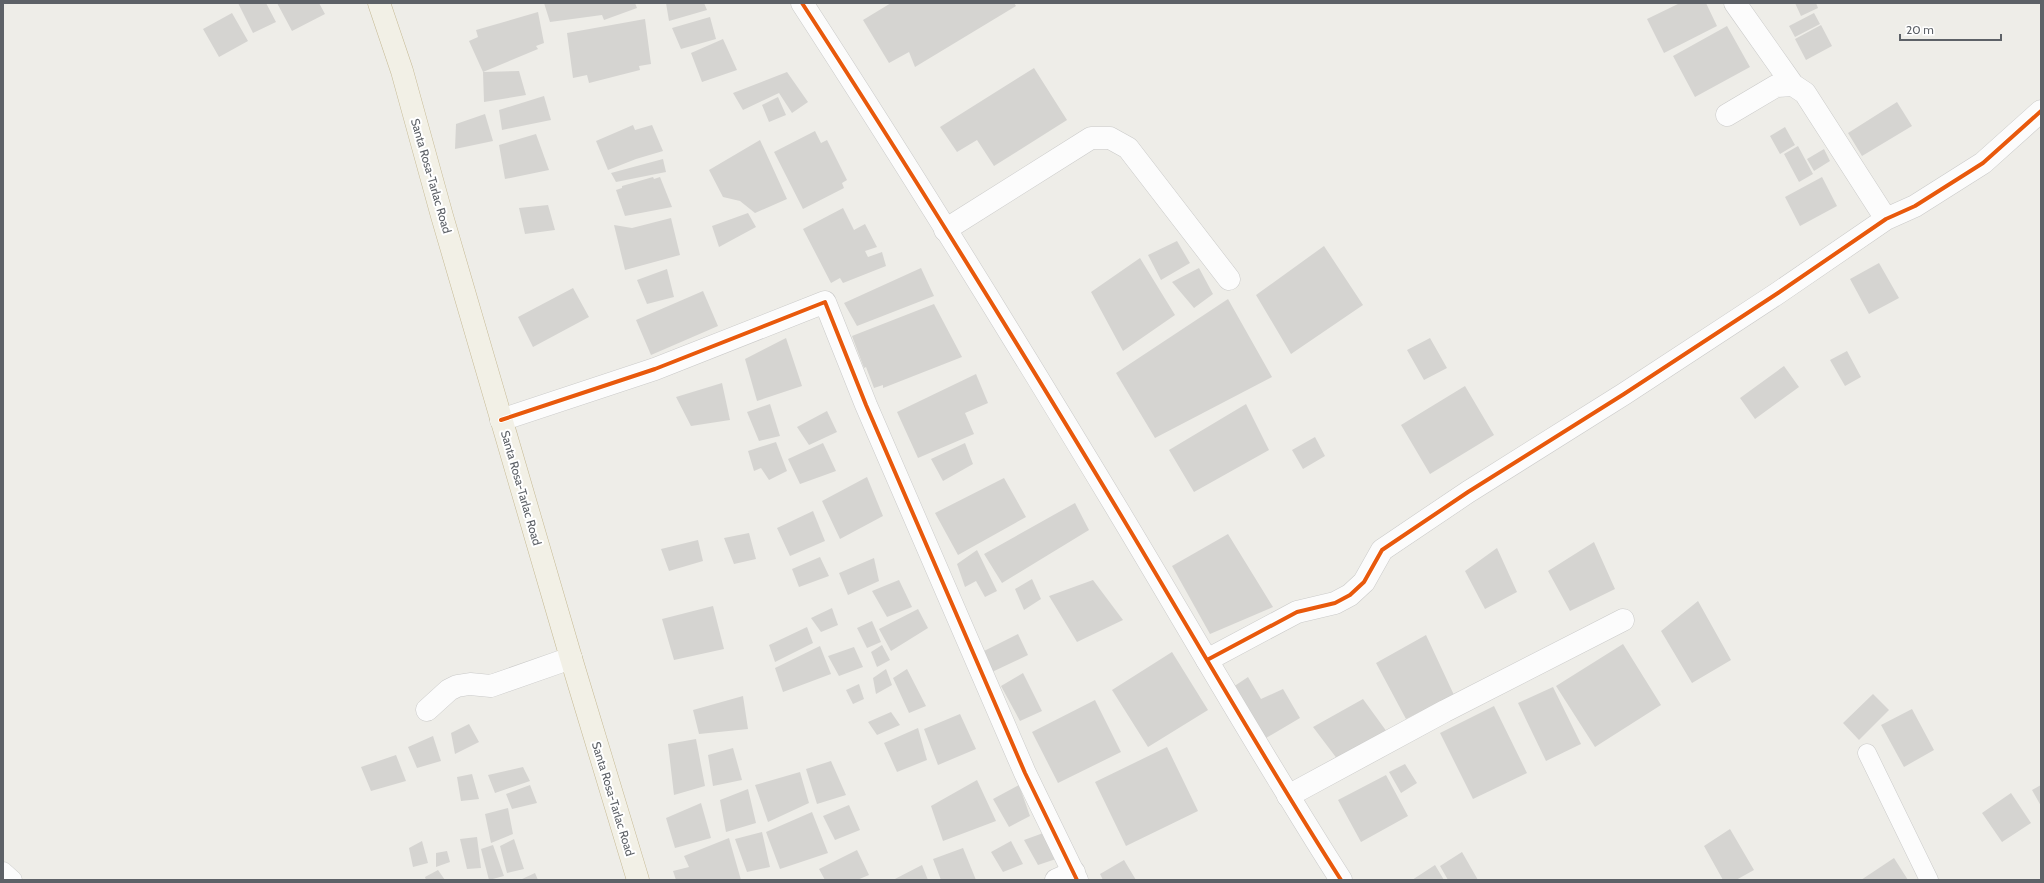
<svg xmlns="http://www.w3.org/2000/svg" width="2044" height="883" font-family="Cabin,sans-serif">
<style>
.building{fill:#d5d4d1}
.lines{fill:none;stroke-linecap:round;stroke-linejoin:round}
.service-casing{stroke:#cacac9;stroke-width:19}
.minor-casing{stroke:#cacac9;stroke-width:23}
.tertiary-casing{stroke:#cacac9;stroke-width:23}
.trunk-casing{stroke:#c6ba94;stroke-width:23}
.service{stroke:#fcfcfc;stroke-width:18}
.minor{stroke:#fcfcfc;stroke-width:22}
.tertiary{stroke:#fcfcfc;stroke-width:22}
.trunk{stroke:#f2f0e6;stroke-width:22}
.cycleway-casing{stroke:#fff;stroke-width:6}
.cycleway{stroke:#e8590c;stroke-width:4}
.labels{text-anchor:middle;stroke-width:4;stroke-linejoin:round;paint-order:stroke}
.street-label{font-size:12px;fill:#5d6167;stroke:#fff}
</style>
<rect width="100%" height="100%" fill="#eeede8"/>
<path class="building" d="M238,3H266L276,22L253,33Z
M277,3H319L325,14L292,31Z
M544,3H635L637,8L604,20L602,15L550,22Z
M666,3H704L707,10L669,21Z
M891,3H1014L1016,6L915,67L909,52L889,63L863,20Z
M1680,3H1706L1717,26L1664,53L1647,19Z
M1795,3H1816L1818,8L1801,16Z
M538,12L544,43L536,46L538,49L483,72L519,71L526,95L484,102L483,72L469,41L478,37L476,30Z
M232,13L248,41L219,57L203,29Z
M1814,13L1820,24L1795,37L1789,26Z
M710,17L716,39L681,49L672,28Z
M645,19L651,64L639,66L640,70L589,83L587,75L573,78L567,33Z
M1821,25L1832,46L1806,60L1795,39Z
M1727,26L1750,67L1695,97L1673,56Z
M723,39L737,70L702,82L691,53Z
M1034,68L1067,120L994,166L977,140L957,152L940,127Z
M787,72L808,102L792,113L779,93L743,110L733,93Z
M544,96L551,120L502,130L499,110Z
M778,97L786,115L769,122L762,105Z
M1897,102L1912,126L1862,156L1848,133Z
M485,114L493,141L455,149L456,124Z
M633,125L635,130L652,125L663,151L636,159L608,170L596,141Z
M1785,127L1795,145L1780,154L1770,136Z
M815,131L821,143L827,140L847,180L842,183L844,188L803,209L774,152Z
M536,134L549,170L505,179L499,145Z
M760,140L787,199L755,213L740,201L723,197L709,170Z
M1798,146L1813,174L1799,182L1784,154Z
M1824,149L1830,161L1814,171L1807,159Z
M663,159L666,172L616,182L611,173Z
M653,177L654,179L660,177L672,207L625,216L616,190L622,188V186Z
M1822,177L1837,206L1800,226L1785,197Z
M548,205L555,230L525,234L519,208Z
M843,208L854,230L865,224L877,247L865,251L868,257L882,252L886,266L843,283L840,278L831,283L803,229Z
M748,213L756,227L719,247L712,226Z
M671,218L680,255L625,270L614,225L632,228Z
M1177,241L1190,263L1161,280L1148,255Z
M1324,246L1363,305L1291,354L1256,295Z
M1140,258L1175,315L1123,351L1091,292Z
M1879,263L1899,298L1869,314L1850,279Z
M921,268L934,296L857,326L844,303Z
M1199,268L1213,294L1194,308L1172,282Z
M667,269L674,297L647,304L637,280Z
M573,288L589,317L533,347L518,317Z
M703,291L718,326L651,355L636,320Z
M1228,299L1272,377L1155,438L1116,373Z
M934,304L962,357L883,388V385L874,388L866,367L864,368L852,336Z
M786,338L802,386L757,401L745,359Z
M1430,338L1447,368L1424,380L1407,350Z
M1847,351L1861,377L1845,386L1830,360Z
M1784,366L1799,387L1755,419L1740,398Z
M976,374L988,403L965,413L974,434L918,458L897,412Z
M722,383L730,420L691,426L676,397Z
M1465,386L1494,435L1430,474L1401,425Z
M770,404L780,436L759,441L747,412Z
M1246,404L1269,450L1194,492L1169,450Z
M827,411L837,432L809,445L797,427Z
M1315,437L1325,456L1303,469L1292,450Z
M776,442L787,471L769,480L761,468L754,471L748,451Z
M823,443L836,471L800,484L788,459Z
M965,443L973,464L943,481L931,459Z
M867,477L883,516L840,539L822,501Z
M1004,478L1026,517L958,555L935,513Z
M1075,503L1089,530L1002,583L984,554Z
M813,511L825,541L790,556L777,528Z
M749,533L756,559L734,564L724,538Z
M1228,534L1273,607L1210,634L1172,566Z
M698,540L703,561L669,571L661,549Z
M1594,542L1615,589L1570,611L1548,571Z
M1497,548L1517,592L1485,609L1465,571Z
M977,550L997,591L985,597L976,581L965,587L957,564Z
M820,557L829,576L799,587L792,569Z
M874,558L879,581L848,595L839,573Z
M1032,579L1041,599L1024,610L1015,589Z
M899,580L912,607L887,617L872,591Z
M1093,580L1123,620L1077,642L1049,596Z
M1698,601L1731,660L1692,683L1661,631Z
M713,606L724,649L674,660L662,619Z
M832,608L838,625L821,632L811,618Z
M918,609L928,628L891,651L879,629Z
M872,621L881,642L867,648L857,628Z
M807,627L813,643L775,662L769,645Z
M1018,634L1028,655L992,672L984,651Z
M1426,635L1454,695L1406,719L1376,663Z
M1623,644L1661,705L1595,747L1556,686Z
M882,645L890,660L877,667L871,652Z
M820,646L831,674L783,692L775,668Z
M854,647L863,667L839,676L828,656Z
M1172,652L1208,710L1148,747L1112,690Z
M886,669L892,685L876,694L873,678Z
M907,669L926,706L909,713L893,678Z
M1023,673L1042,711L1020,721L1001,686Z
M1248,677L1261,699L1283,689L1300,718L1266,738L1230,689Z
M859,684L864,699L853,704L846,690Z
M1553,687L1581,744L1546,761L1518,703Z
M1873,694L1889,710L1859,740L1843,723Z
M743,696L748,729L699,734L693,710Z
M1363,699L1387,732L1338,760L1313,727Z
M1095,700L1121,752L1058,783L1032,732Z
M1494,706L1527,773L1473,799L1440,733Z
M1912,709L1934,750L1904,767L1881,725Z
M891,712L900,725L877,735L868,722Z
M960,714L976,749L938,765L924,729Z
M469,724L479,742L455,754L451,733Z
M918,728L927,760L897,772L884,743Z
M433,736L441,761L417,768L408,747Z
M696,739L705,786L674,795L668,744Z
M1167,747L1198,811L1126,846L1095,782Z
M733,748L742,780L713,786L708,755Z
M396,755L406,781L371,791L361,767Z
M831,761L846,795L817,804L806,769Z
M1405,764L1417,783L1401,793L1389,772Z
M523,767L530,781L495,793L488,775Z
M800,772L809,803L768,822L755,785Z
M472,774L479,799L461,801L457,777Z
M1386,775L1408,816L1361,842L1338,800Z
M977,780L996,821L943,841L931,806Z
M530,785L537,803L512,809L506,794Z
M1019,785L1030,816L1009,827L993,799Z
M2041,785V806L2032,790Z
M748,789L756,823L726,832L720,800Z
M2011,793L2031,823L2002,842L1982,813Z
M701,803L711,838L675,848L666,818Z
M849,805L860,830L835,840L823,816Z
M508,808L513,834L491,843L485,814Z
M812,812L828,853L780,869L766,832Z
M1730,829L1754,870L1736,880H1723L1704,846Z
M762,832L770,867L747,872L735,839Z
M1046,832L1059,858L1038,865L1024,840Z
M477,837L481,868L467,869L460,839Z
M729,838L741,880H676L673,871L689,867L684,856Z
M514,839L524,869L507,873L500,846Z
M422,841L428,863L413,867L409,848Z
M1011,841L1023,864L1003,872L991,852Z
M493,845L504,876L489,880L481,849Z
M963,848L976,880H941L933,859Z
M857,850L869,875L857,880H825L819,869Z
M447,851L450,862L436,867V853Z
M1462,852L1478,880H1448L1440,866Z
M1894,858L1908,880H1861Z
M1124,860L1136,880H1103L1100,874Z
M922,865L928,880H893Z
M1435,865L1444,880H1412Z
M438,870L445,880H426L425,877Z
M535,873L538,880H520Z"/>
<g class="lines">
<g class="service-casing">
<path id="service" d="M1867,753L1929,880
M3,871L13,880"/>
</g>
<g class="minor-casing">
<path id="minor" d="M1735,3L1793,85
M1727,115L1776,86L1793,85L1805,93L1886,219
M945,230L1091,138H1110L1128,148L1229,279
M501,420L655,369L825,302L866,405L1025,773L1077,880
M1207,660L1297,612L1335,603L1350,595L1364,582L1382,550L1468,492L1624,394L1778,293L1886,219L1915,206L1983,163L2041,111
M427,710L449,690L457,686L470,684L491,686L571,658
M1288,796L1445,711L1623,620
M1056,880L1074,872"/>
</g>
<g class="tertiary-casing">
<path id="tertiary" d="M802,3C911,171 1016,341 1119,512C1193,635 1264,760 1341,880"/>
</g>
<g class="trunk-casing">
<path id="trunk" d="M379,3L402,71L442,216L571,658L638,880"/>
</g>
<use href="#service" class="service"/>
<use href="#minor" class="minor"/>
<use href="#tertiary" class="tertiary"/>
<use href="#trunk" class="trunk"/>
<g class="cycleway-casing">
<path id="cycleway" d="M802,3C911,171 1016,341 1119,512C1193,635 1264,760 1341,880
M501,420L655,369L825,302L866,405L1025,773L1077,880
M1207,660L1297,612L1335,603L1350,595L1364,582L1382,550L1468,492L1624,394L1778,293L1886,219L1915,206L1983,163L2041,111"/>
</g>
<use href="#cycleway" class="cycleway"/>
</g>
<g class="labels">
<g class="street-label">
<text transform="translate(431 176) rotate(74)" y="4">Santa Rosa-Tarlac Road</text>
<text transform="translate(521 488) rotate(74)" y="4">Santa Rosa-Tarlac Road</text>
<text transform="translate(613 799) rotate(73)" y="4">Santa Rosa-Tarlac Road</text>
</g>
</g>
<rect width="2044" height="883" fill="none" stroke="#5d6167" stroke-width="8"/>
<path d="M1900 34v6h101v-6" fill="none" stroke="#5d6167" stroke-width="2"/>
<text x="1906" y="34" font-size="12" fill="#5d6167" stroke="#ffffff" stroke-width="3" paint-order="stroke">20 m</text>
</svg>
